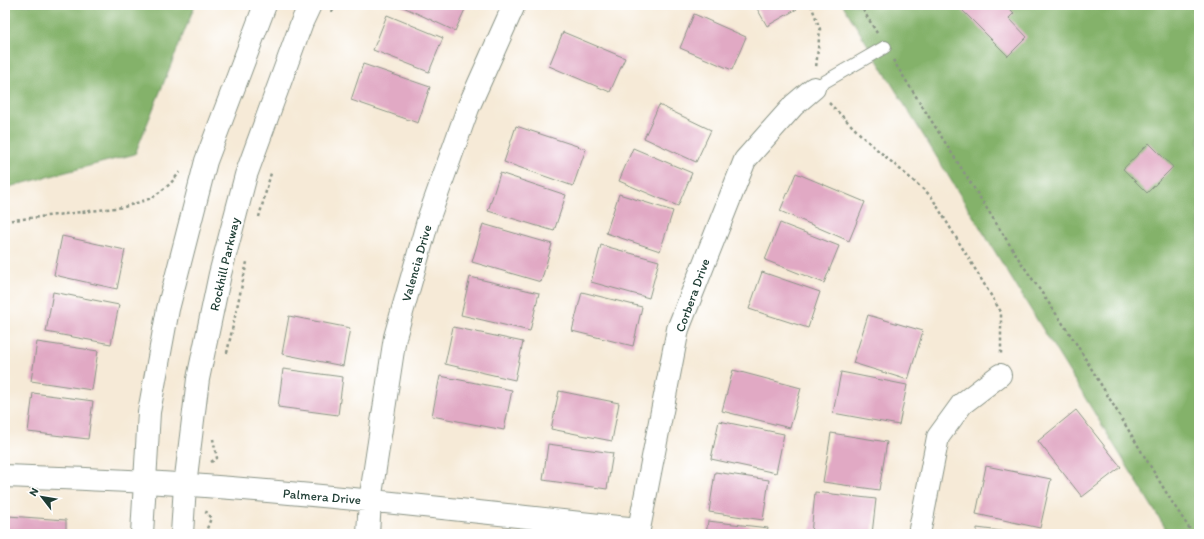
<svg xmlns="http://www.w3.org/2000/svg" width="1204" height="539" font-family="Itim,sans-serif">
<style>
.forest{fill:#84b26a;stroke:#52784f}
.building{fill:#e1a9c4}
.lines{fill:none;stroke-linecap:round;stroke-linejoin:round}
.lane-casing{stroke:#8a9486;stroke-width:14}
.street-casing{stroke:#8a9486;stroke-width:24}
.secondary-casing{stroke:#8a9486;stroke-width:24}
.path{stroke:#8a9486;stroke-width:2.5;stroke-dasharray:3 3;stroke-linecap:butt}
.lane{stroke:#fff;stroke-width:12}
.street{stroke:#fff;stroke-width:22}
.secondary{stroke:#fff;stroke-width:22}
.labels{text-anchor:middle;stroke-width:3.5;stroke-linejoin:round;paint-order:stroke}
.street-label{font-size:13px;fill:#1f3d34;stroke:#fff}
</style>
<rect width="100%" height="100%" fill="#fff"/>
<filter id="ink" filterUnits="userSpaceOnUse"><feTurbulence type="fractalNoise" baseFrequency=".025" numOctaves="2"/><feDisplacementMap in="SourceGraphic" scale="8" xChannelSelector="R" yChannelSelector="G"/><feConvolveMatrix kernelMatrix="1 2 1 2 8 2 1 2 1" color-interpolation-filters="sRGB"/></filter>
<filter id="wash" filterUnits="userSpaceOnUse"><feTurbulence type="fractalNoise" baseFrequency=".012" numOctaves="4" result="noise"/><feDisplacementMap in="SourceGraphic" scale="16" xChannelSelector="R" yChannelSelector="G"/><feGaussianBlur stdDeviation="0.9" result="paint"/><feColorMatrix in="noise" values="0 0 0 0 0 0 0 0 0 0 0 0 0 0 0 0 0 1.4 0 .05"/><feComposite in="paint" operator="in"/></filter>
<g filter="url(#wash)">
<rect width="100%" height="100%" fill="#f6ead7"/>
<path class="forest" d="M5,5H195L135,154L5,188Z
M843,5H1199V534H1169Z"/>
<g id="blocks">
<path class="building" d="M399,5H467L455,31Z
M755,5H795L797,9L767,26Z
M957,5H1006L1014,13L1009,18L1027,37L1008,56Z
M694,14L746,37L732,70L680,48Z
M387,15L443,38L429,72L373,50Z
M563,32L625,58L610,92L549,66Z
M363,64L430,87L418,123L351,100Z
M659,105L711,130L696,162L644,138Z
M516,126L586,149L573,186L504,162Z
M1149,143L1173,167L1147,193L1123,169Z
M633,148L692,173L678,206L619,181Z
M500,173L566,195L554,231L488,211Z
M796,173L865,202L849,241L780,211Z
M619,194L673,211L660,251L606,233Z
M780,223L839,246L824,283L765,260Z
M483,224L552,244L541,282L472,262Z
M62,236L125,250L117,289L54,275Z
M601,245L659,261L649,298L591,282Z
M762,272L820,292L808,328L749,309Z
M470,277L539,293L530,331L461,315Z
M53,292L119,305L111,344L46,332Z
M582,292L642,307L633,346L572,331Z
M868,315L923,331L908,380L853,363Z
M289,316L350,328L343,366L282,354Z
M453,327L523,342L515,380L445,364Z
M37,342L98,351L92,390L31,381Z
M283,369L343,377L338,415L278,407Z
M733,370L801,388L790,428L722,411Z
M841,372L907,385L899,425L833,413Z
M440,376L512,390L504,430L432,416Z
M559,391L619,403L612,441L551,429Z
M33,393L93,401L88,439L28,432Z
M1076,410L1121,467L1082,497L1038,441Z
M719,421L784,434L776,473L711,459Z
M831,433L887,442L879,490L823,482Z
M548,444L613,453L607,489L543,480Z
M986,466L1051,479L1040,528L976,514Z
M715,472L769,480L763,520L709,512Z
M815,492L876,499L872,534H811Z
M8,516L66,520V534H7Z
M708,521L768,528L767,534H706Z
M977,528L1017,533V534H977Z"/>
</g>
</g>
<g filter="url(#ink)">
<use href="#blocks" fill-opacity="0" stroke="#8a9486" stroke-width="1"/>
<g class="lines">
<g class="lane-casing">
<path id="lane" d="M814,88L885,47"/>
</g>
<g class="street-casing">
<path id="street" d="M5,476C52,478 99,479 146,482C310,492 475,512 639,529
M368,534L370,501L395,337L429,217L468,108L514,5
M639,534V529L678,329L745,160L794,105L814,88
M919,534L938,437L962,404L1000,375"/>
</g>
<g class="secondary-casing">
<path id="secondary" d="M142,534L149,412L168,309L206,161L265,5
M182,534L185,485L198,379L220,274L246,175L302,22L310,5"/>
</g>
<path class="path" d="M811,5L820,29L816,68
M860,5L877,33
M332,12L335,5
M893,60L1020,261L1074,340L1172,502L1193,534
M829,103L865,139L931,196L1001,312V355
M259,217L271,173
M5,221L124,207L152,198L170,184L180,172
M227,353L247,262
M211,462L217,458L213,439
M205,534L211,518L206,513L207,511"/>
<use href="#lane" class="lane"/>
<use href="#street" class="street"/>
<use href="#secondary" class="secondary"/>
</g>
</g>
<g class="labels">
<g class="street-label">
<text transform="translate(416 263) rotate(-74)" y="5">Valencia Drive</text>
<text transform="translate(224 264) rotate(-77)" y="5">Rockhill Parkway</text>
<text transform="translate(692 295) rotate(-70)" y="5">Corbera Drive</text>
<text transform="translate(322 496) rotate(5)" y="5">Palmera Drive</text>
</g>
</g>
<rect width="1204" height="539" fill="none" stroke="#fff" stroke-width="20"/>
<g transform="translate(42 497) rotate(301)" stroke="#ffffff" stroke-width="3" paint-order="stroke">
<path d="M0-3L7 15L0 10L-7 15Z" fill="#1f3d34"/>
<text y="-6" font-size="11" font-weight="bold" text-anchor="middle" fill="#1f3d34">N</text>
</g>
</svg>
